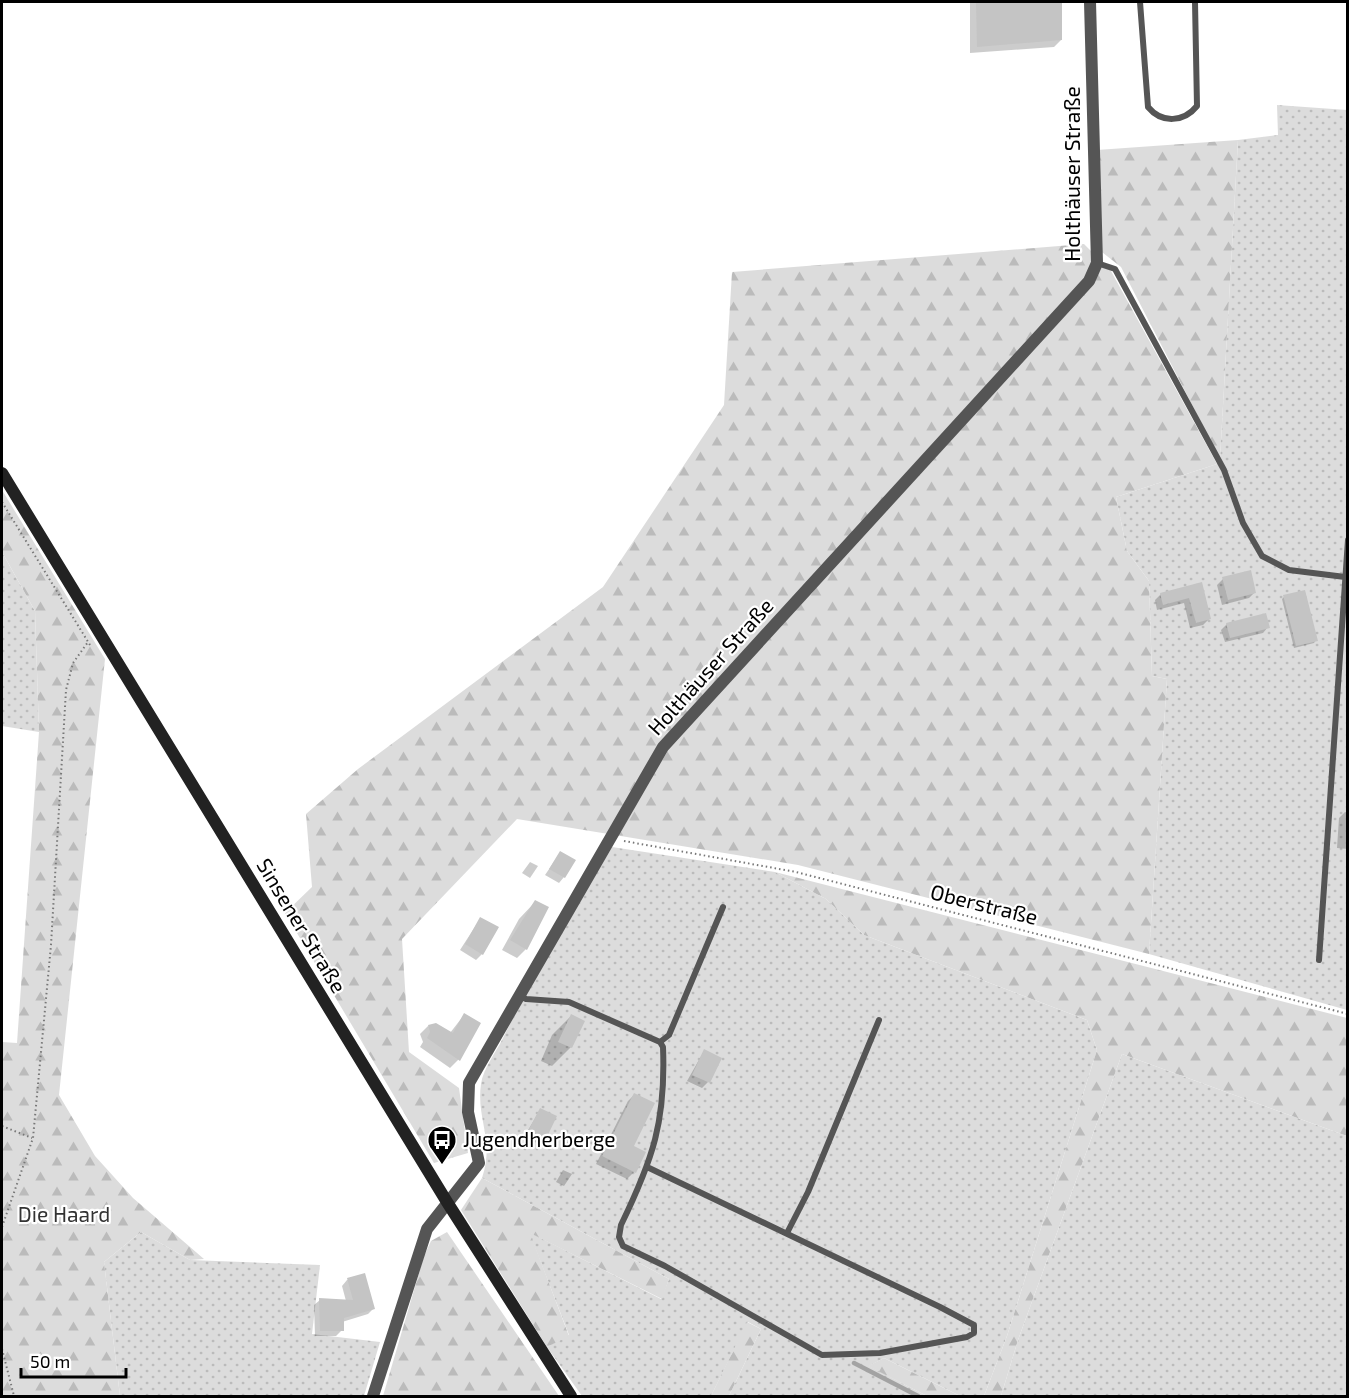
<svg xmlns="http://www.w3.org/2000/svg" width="1349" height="1398" font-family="'Exo 2',sans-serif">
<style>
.green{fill:url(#green-dots)}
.forest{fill:url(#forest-firs)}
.shadow{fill:#0003}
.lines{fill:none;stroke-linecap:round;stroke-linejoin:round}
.stream{stroke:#a3a3a3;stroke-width:4.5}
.building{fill:#c4c4c4}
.path{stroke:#777;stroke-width:2;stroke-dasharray:1.5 3;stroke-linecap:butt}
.service{stroke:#555;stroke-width:6}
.minor{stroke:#555;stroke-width:12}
.secondary{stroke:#222;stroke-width:12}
.labels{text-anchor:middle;stroke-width:4.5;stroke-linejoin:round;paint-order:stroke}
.street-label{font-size:21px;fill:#000;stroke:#fff}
.poi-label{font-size:21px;fill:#000;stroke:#fff;text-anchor:start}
.park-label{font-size:21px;fill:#333;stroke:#fff}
</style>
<defs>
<pattern id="green-dots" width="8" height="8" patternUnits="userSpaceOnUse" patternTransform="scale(1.5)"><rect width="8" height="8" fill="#dcdcdc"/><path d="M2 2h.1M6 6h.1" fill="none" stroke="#bbb" stroke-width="1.8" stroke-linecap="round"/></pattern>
<pattern id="forest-firs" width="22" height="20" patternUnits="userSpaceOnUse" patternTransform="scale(1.5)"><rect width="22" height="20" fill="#dcdcdc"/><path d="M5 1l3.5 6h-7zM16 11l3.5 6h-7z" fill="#bbb"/></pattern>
</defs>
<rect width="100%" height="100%" fill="#fff"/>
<path class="green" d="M1277,105L1347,110V1010L1149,954L1167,679L1152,676L1149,581L1127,551L1116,497L1217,464L1220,459L1238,140L1278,135Z
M2,552L35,611L39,732L2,726Z
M612,847L775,872L826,899L864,935L1087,1020L1097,1050L1007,1336L984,1396H960L884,1358L869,1366L927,1396H729L761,1329L748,1322L711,1396H582L547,1347L569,1335L529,1232L661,1299L669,1279L482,1178C495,1140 476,1119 481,1084C483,1069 496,1052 503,1038C535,973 575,910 612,847Z
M1122,1054L1347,1136V1396H1001L1018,1340Z
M141,1232L190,1260L320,1265L312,1334L380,1342L364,1396H120L104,1262Z"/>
<path class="forest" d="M1238,140L1220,459L1121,267L1098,249L1097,150Z
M1084,244L1111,271L1217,464L1116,497L1127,551L1149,581L1152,676L1167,679L1149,954L798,865L517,819L402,939L409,1052L459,1088L468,1153L434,1163L285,913L312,887L306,814L358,769L603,587L724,405L732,272Z
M2,490L105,659L59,1095L95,1156L133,1198L204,1259L190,1260L141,1232L104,1262L120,1396H2V1042L17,1043L39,732L35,611L2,552Z
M775,872L1347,1018V1136L1122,1054L1018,1340L1001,1396H984L1007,1336L1097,1050L1087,1020L864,935L826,899Z
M482,1178L669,1279L662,1299L530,1233L569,1336L547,1347L461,1210Z
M447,1232L559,1396H383L424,1256L431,1241Z
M747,1322L761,1329L729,1396H711Z
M884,1358L960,1396H927L868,1366Z"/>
<path class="shadow" d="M970,2H1060L1061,40L1054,47L970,53Z
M1223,579L1255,592L1249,598L1222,605L1217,585Z
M1201,584L1209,619L1203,625L1190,628L1184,603L1157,610L1155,600L1161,594Z
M1284,597L1316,640L1314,643L1294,648L1282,599Z
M1227,624L1268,627L1263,633L1225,642L1221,630Z
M1345,812L1348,813V849L1337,848L1339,818Z
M560,853L564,877L559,883L545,875Z
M530,862L538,866L530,878L522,873Z
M535,902L547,908L526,949L517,958L502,950L519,919Z
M480,919L482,954L476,960L460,950Z
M464,1015L479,1023L458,1060L450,1068L420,1047L423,1042L420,1034L428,1026L450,1033Z
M571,1016V1047L552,1066L541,1061L552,1035Z
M704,1051L708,1082L702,1088L687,1081Z
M635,1094L632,1146L634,1172L627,1179L596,1164L628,1101Z
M540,1110L555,1117L539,1144L524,1137Z
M563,1170L572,1174L564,1186L556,1182Z
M364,1275L374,1308L368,1314L342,1322V1330L336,1336H315L314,1305L320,1300L346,1301L342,1286L347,1280Z"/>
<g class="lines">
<path class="stream" d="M854,1363L918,1396"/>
</g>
<path class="building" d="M976,2H1062V40L977,47Z
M1251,570L1256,593L1228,600L1222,577Z
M1202,582L1211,619L1196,623L1189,598L1163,605L1160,593Z
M1305,590L1318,641L1296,646L1283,595Z
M1266,613L1270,628L1230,638L1226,623Z
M560,851L576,860L565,878L549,869Z
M535,900L549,907L527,950L510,940Z
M480,917L499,927L483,955L465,944Z
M464,1013L481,1023L460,1061L427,1038L430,1032L428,1025L436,1023L453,1033Z
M571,1014L585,1021L572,1048L558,1042Z
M704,1049L722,1058L710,1083L692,1075Z
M634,1093L655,1103L634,1146L646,1152L636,1173L602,1156Z
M540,1108L557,1116L546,1139L528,1131Z
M365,1273L375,1309L344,1318V1331H320L319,1298L353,1300L347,1278Z"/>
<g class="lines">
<path class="path" d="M2,502L90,645
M624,841L796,872L1348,1014
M2,1126L32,1138
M2,1227L33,1138L51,945L66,690L73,663L88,642
M2,1349L14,1396"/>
<path class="service" d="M1140,2L1148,107C1162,124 1184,122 1197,106L1195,2
M1097,263L1115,269L1224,470L1243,523L1262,556L1289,570L1345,577
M1319,960L1348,540
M518,995L526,999L569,1002L660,1042L663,1047C666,1121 653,1159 621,1225L619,1237L623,1246L665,1266L822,1355L880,1353L967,1337L974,1333V1325L940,1307L647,1167
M660,1042L669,1035L723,907
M787,1233L808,1192L879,1020"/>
<path class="minor" d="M373,1396L427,1229L479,1163L468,1112L469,1083L663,747L1089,281L1097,263L1090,2"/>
<path class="secondary" d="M2,473L447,1202L571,1396"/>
</g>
<defs>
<g id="bus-pin" transform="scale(1.5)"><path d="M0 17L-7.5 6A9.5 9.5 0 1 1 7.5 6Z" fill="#000" stroke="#fff"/><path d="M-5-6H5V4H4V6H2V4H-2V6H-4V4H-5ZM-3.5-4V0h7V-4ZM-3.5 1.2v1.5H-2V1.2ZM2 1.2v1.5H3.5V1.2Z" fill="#fff"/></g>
</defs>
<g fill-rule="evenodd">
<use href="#bus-pin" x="442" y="1140"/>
</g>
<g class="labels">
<g class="street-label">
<text transform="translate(1073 174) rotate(-90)" y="7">Holthäuser Straße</text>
<text transform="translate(711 667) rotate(-48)" y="7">Holthäuser Straße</text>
<text transform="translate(984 905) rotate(14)" y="7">Oberstraße</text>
<text transform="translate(301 926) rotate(59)" y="7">Sinsener Straße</text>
</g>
<g class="poi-label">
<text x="463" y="1147">Jugendherberge</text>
</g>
<g class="park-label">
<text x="64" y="1222">Die Haard</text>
</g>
</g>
<rect width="1349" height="1398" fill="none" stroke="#000000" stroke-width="6"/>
<path d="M21 1368v9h105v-9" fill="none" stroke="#000000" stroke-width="3"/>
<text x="30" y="1368" font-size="18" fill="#000000" stroke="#ffffff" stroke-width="4.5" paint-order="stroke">50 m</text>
</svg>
